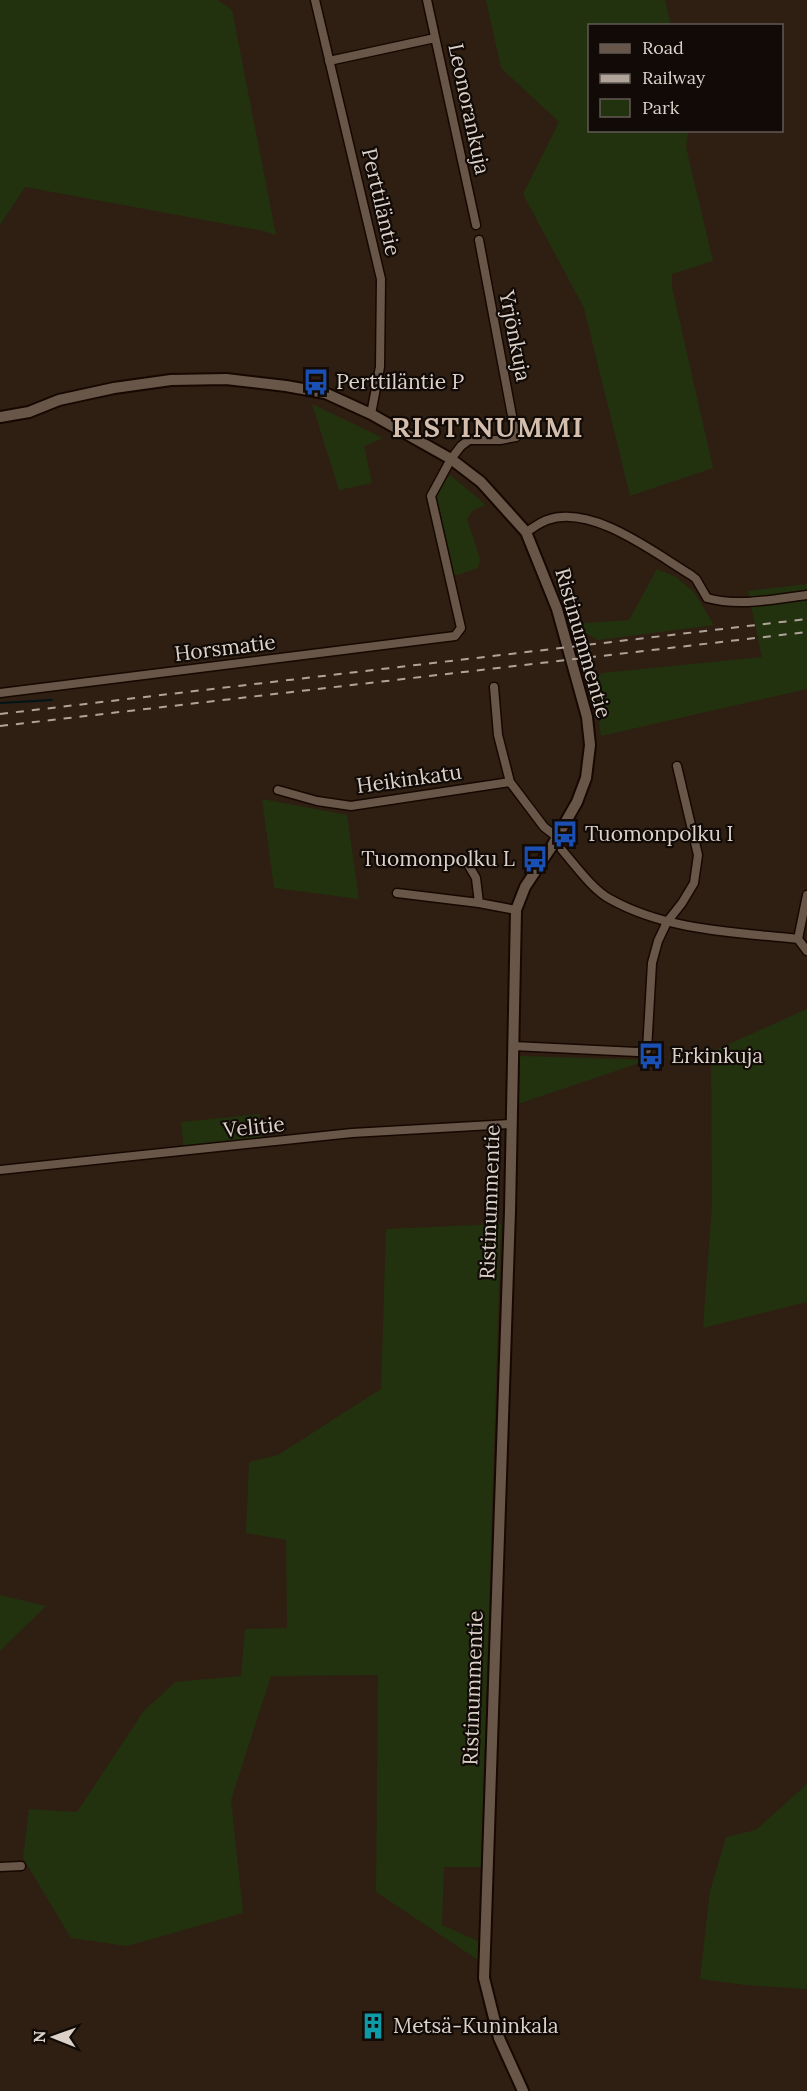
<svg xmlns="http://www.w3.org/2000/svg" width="807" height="2091" font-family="Lora,serif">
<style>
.green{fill:#23320e}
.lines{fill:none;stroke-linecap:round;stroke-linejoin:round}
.stream{stroke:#011418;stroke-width:2}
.minor-casing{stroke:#160801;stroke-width:11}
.tertiary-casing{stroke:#160801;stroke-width:14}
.minor{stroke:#685648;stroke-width:8}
.tertiary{stroke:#685648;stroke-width:10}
.rail{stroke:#afa39a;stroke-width:2;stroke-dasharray:8 8;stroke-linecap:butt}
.labels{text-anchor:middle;stroke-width:4.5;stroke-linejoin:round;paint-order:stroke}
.street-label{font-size:21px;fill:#dbd1c9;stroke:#110a06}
.poi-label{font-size:21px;fill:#dbd1c9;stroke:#110a06;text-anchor:start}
.district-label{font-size:27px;font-weight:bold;letter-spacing:1.5px;fill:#d3beae;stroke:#110a06}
</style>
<rect width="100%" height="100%" fill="#2e1f12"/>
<path class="green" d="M0,0H218L232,10L276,235L264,231L25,187L0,225Z
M486,0H665L671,25L590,26V130L688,131L686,147L713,261L672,274V287L713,468L630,496L584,308L523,194L559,122L501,68Z
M312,404L383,438L364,446L372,483L339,490Z
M450,475L486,505L473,510L467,519L480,559L478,568L454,576L436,492Z
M657,569L676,577L694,592L714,625L598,640L570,624L629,620Z
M807,584V689L601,736L593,682L602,673L762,657L748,591Z
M262,799L347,815L359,899L274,888Z
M807,1009V1302L703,1328L712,1206L711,1052Z
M520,1056L648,1060L518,1104Z
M260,1114L262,1142L184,1150L181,1122Z
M501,1224L481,1867H444L442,1925L478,1941V1960L376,1892L378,1675L271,1676L231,1800L243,1913L127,1946L71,1938L23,1858L29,1809L77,1812L143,1712L175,1682L241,1676L245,1629L287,1628L286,1540L246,1533L249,1462L278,1455L381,1389L386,1229Z
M0,1595L46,1606L0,1651Z
M807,1784V1989L745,1985L700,1979L710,1891L726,1837L756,1830Z"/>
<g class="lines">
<path class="stream" d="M0,703L52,700"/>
<g class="minor-casing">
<path id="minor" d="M315,0L381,279L380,367L371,414
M427,0L476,225
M329,61L435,38
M526,532C533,528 539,523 547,520C592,504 653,552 691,575L696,579L707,598C740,607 774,599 807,595
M494,687L498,735L510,782L544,827L557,837
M0,693L455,636L461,628L431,496L451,459L461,446L469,440H500L516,437L479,240
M278,790L317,801L351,806L510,782
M562,850C575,865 593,890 610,899C667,931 735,932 798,939L807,951
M469,866L476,878L479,903
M397,893L479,903L516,910
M798,939L807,895
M513,1046L637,1052L647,1050L652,963L658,941L667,922L682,903L694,883L698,855L677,766
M0,1170L352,1133L511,1124
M0,1867L21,1866"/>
</g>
<g class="tertiary-casing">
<path id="tertiary" d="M0,417L29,412L59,400L114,388L171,380L226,379L286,386L325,393L371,414L451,459L481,482L526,532L557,609L587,717L590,745L586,778L577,802L552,846L525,887L516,910L510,1211L484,1978L499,2038L523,2091"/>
</g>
<use href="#minor" class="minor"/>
<use href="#tertiary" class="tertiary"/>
<path class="rail" d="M0,714L807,619
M0,726L807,632"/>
</g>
<defs>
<g id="bus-bare" transform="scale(2.07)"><path d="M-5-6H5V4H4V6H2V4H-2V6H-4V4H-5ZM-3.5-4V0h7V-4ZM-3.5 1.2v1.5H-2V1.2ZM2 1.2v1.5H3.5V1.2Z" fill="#1a4fb4" stroke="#110a06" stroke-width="2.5" paint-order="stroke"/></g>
<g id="building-bare" transform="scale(2.07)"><path d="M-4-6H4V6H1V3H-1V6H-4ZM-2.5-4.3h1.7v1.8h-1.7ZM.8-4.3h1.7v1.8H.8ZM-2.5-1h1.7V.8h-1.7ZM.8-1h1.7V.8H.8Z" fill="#0f9aa8" stroke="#110a06" stroke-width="2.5" paint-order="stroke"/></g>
</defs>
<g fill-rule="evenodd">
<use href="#bus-bare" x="316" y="382"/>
<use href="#bus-bare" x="565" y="834"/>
<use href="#bus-bare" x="535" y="859"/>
<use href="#bus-bare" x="651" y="1056"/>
<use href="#building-bare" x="373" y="2026"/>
</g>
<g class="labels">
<g class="street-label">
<text transform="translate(469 109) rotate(78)" y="7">Leonorankuja</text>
<text transform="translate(381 202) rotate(77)" y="7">Perttiläntie</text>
<text transform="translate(515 336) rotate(79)" y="7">Yrjönkuja</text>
<text transform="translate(583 643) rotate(74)" y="7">Ristinummentie</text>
<text transform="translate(225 648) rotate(-7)" y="7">Horsmatie</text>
<text transform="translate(409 779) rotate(-8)" y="7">Heikinkatu</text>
<text transform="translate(254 1127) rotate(-6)" y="7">Velitie</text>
<text transform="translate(490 1202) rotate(-88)" y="7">Ristinummentie</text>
<text transform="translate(473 1688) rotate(-88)" y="7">Ristinummentie</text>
</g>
<g class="poi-label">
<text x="336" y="389">Perttiläntie P</text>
<text x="585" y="841">Tuomonpolku I</text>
<text x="515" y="866" text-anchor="end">Tuomonpolku L</text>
<text x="671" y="1063">Erkinkuja</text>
<text x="393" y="2033">Metsä-Kuninkala</text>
</g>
<g class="district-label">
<text x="488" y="437">RISTINUMMI</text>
</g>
</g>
<rect x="588" y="24" width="195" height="108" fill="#110a06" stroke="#625a54" stroke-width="1.5"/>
<rect x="600" y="44" width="30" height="9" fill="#685648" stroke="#625a54" stroke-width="1.5"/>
<text x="642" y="54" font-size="18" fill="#dbd1c9">Road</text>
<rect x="600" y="74" width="30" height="9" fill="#afa39a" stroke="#625a54" stroke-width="1.5"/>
<text x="642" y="84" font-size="18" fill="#dbd1c9">Railway</text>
<rect x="600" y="99" width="30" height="18" fill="#23320e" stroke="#625a54" stroke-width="1.5"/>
<text x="642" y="114" font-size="18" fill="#dbd1c9">Park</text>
<g transform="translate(54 2037) rotate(271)" stroke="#110a06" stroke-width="4.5" paint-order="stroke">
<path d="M0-4.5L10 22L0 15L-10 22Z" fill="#dbd1c9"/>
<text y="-9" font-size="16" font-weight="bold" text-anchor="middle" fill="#dbd1c9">N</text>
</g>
</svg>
